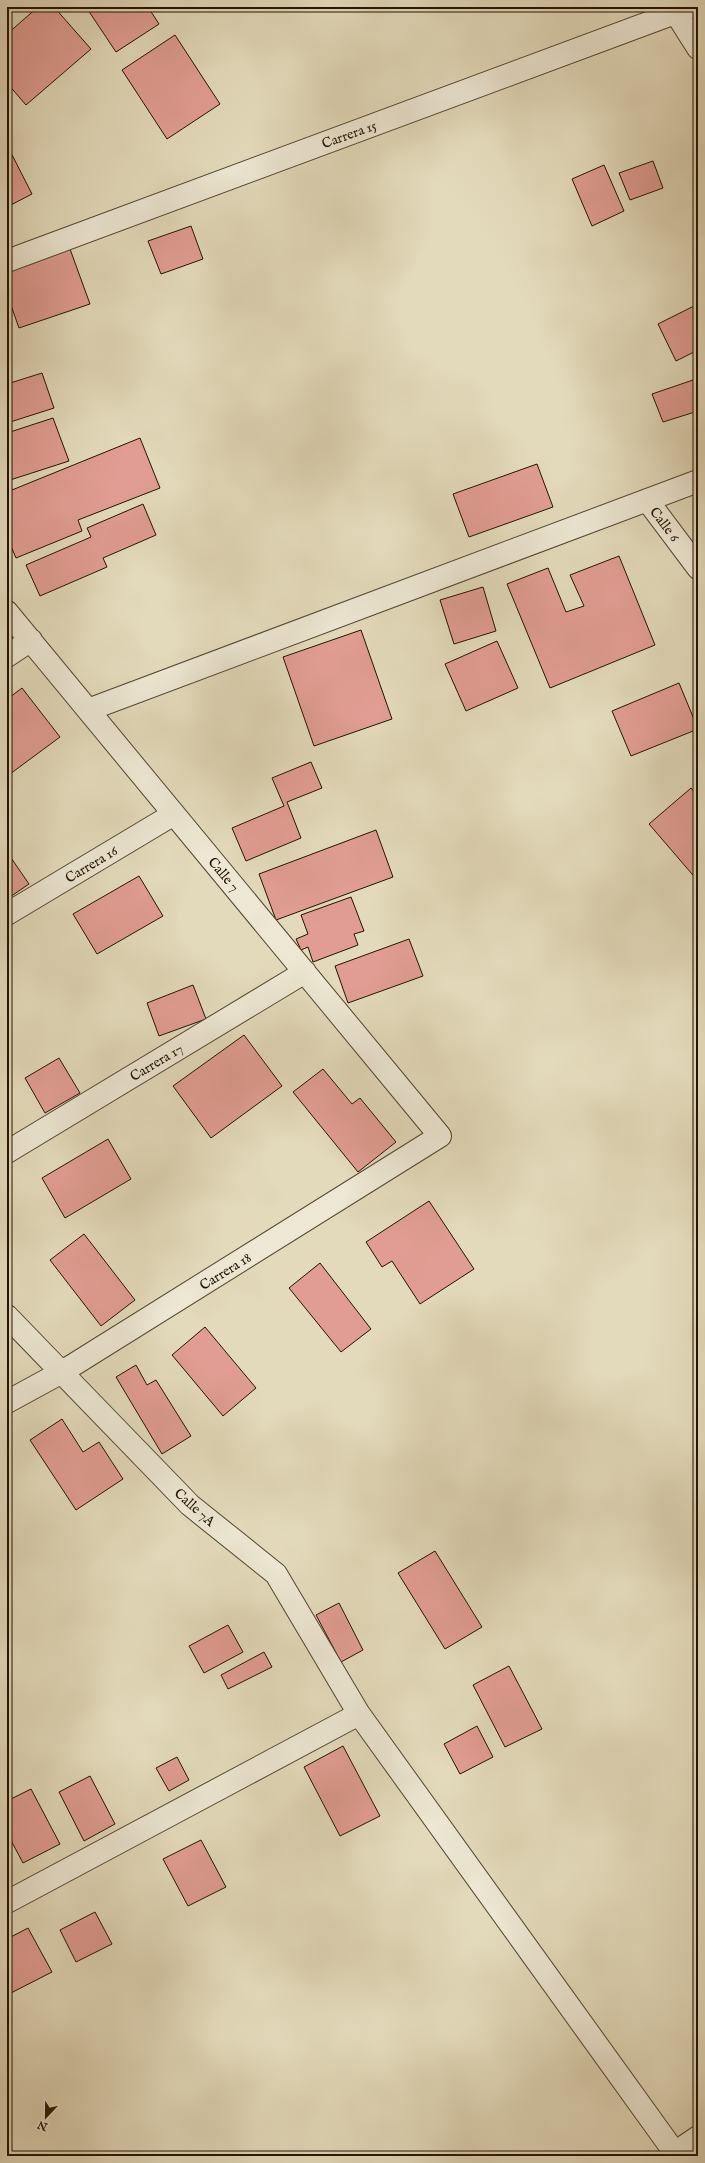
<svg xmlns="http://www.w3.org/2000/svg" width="705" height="2163" font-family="'IM FELL English',serif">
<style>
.building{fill:#e19d93;stroke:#231201}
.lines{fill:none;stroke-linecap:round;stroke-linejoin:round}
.minor-casing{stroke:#534430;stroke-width:24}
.minor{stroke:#ede7d3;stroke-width:22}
.labels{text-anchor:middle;stroke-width:3;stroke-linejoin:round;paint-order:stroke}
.street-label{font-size:14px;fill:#231201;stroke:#ede7d3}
</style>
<rect width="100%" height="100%" fill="#e3dabb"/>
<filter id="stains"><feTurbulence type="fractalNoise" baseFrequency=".005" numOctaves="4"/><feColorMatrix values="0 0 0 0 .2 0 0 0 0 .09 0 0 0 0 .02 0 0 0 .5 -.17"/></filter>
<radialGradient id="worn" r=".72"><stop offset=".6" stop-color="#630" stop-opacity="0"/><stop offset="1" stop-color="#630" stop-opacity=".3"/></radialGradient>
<path class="building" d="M38,7H54L91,49L26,105L7,83V34Z
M86,7H148L159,24L116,52Z
M175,35L220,104L167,139L122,70Z
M7,145L32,194L7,207Z
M653,161L663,188L630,200L619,173Z
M604,165L624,211L592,226L572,179Z
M191,226L203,259L161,274L148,241Z
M70,249L90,304L19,328L7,294V271Z
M698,304V350L676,361L658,324Z
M42,373L54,408L7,423V384Z
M696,379L698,386V411L663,422L652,394Z
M53,418L69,461L7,481V433Z
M140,438L160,488L78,520L82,531L16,558L7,537V492Z
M537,464L553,507L469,537L453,494Z
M143,504L156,535L103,558L107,567L40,596L26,565L91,537L87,528Z
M619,556L655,645L550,688L507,584L548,568L566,612L584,606L570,575Z
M483,587L496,631L454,644L440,600Z
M361,630L392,719L314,746L283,657Z
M497,641L518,688L466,711L445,664Z
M679,683L698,729L631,756L612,711Z
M22,688L60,737L10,774L7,770V692L10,697Z
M311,762L322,788L287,802L301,838L246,861L232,828L284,806L272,778Z
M691,788L698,796V881L649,824Z
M376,830L393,877L276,920L259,874Z
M7,852L29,884L7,899Z
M139,876L163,916L97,954L73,914Z
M351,897L364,931L354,934L358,945L313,962L308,947L301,950L296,939L308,934L301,915Z
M409,939L423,976L348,1003L335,966Z
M193,985L206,1019L159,1036L147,1003Z
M244,1035L282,1086L211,1138L173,1086Z
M59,1058L80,1093L45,1113L25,1078Z
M323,1069L352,1104L360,1098L396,1142L358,1172L293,1092Z
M108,1139L131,1179L65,1218L42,1178Z
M429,1201L474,1269L420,1304L392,1261L382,1267L366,1242Z
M84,1234L135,1300L101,1326L50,1260Z
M320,1263L371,1329L341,1352L289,1288Z
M205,1327L256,1388L223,1416L172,1355Z
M136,1365L147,1385L156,1380L191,1436L162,1454L116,1377Z
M62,1419L83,1452L99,1442L123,1479L76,1510L30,1440Z
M435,1551L482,1627L445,1649L398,1573Z
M339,1603L363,1650L341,1662L316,1615Z
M228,1625L243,1652L204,1673L189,1646Z
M264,1652L272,1667L228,1689L221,1675Z
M509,1666L542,1729L505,1747L473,1685Z
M477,1726L493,1757L460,1774L444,1744Z
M343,1746L380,1816L340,1836L304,1767Z
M177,1757L189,1780L169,1791L156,1768Z
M90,1776L115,1824L84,1841L59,1792Z
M31,1789L60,1844L23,1863L7,1833V1801Z
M201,1840L226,1887L188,1906L163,1859Z
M95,1912L112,1944L76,1962L60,1930Z
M28,1928L52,1972L7,1995V1939Z"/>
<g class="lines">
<g class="minor-casing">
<path id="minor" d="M672,7L698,48
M7,261L691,7
M647,500L698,568
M7,612L440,1136L62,1372L7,1402
M7,656L31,640
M88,710L698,481
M7,914L174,814
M7,1152L305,972
M7,1316L190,1505L276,1574L359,1714L675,2153
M7,1902L359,1714
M670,2156L698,2137"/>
</g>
<use href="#minor" class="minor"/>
</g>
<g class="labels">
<g class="street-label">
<text transform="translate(349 134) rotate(-20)" y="5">Carrera 15</text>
<text transform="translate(665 524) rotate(53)" y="5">Calle 6</text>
<text transform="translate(91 864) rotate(-31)" y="5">Carrera 16</text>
<text transform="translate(224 874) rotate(50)" y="5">Calle 7</text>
<text transform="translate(156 1062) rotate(-31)" y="5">Carrera 17</text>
<text transform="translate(225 1271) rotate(-32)" y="5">Carrera 18</text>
<text transform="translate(195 1507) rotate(42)" y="5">Calle 7A</text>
</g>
</g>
<rect width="705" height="2163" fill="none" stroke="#e3dabb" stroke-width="24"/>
<rect x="8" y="8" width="689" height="2147" fill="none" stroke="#231201" stroke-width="2"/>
<rect x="12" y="12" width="681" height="2139" fill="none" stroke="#231201"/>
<g transform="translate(46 2117) rotate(202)" stroke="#ede7d3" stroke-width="3" paint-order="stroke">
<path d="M0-3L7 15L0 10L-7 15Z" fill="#231201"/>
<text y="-6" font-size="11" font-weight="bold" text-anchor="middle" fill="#231201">N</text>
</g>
<rect width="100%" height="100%" filter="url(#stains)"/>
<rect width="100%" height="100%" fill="url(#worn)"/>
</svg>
